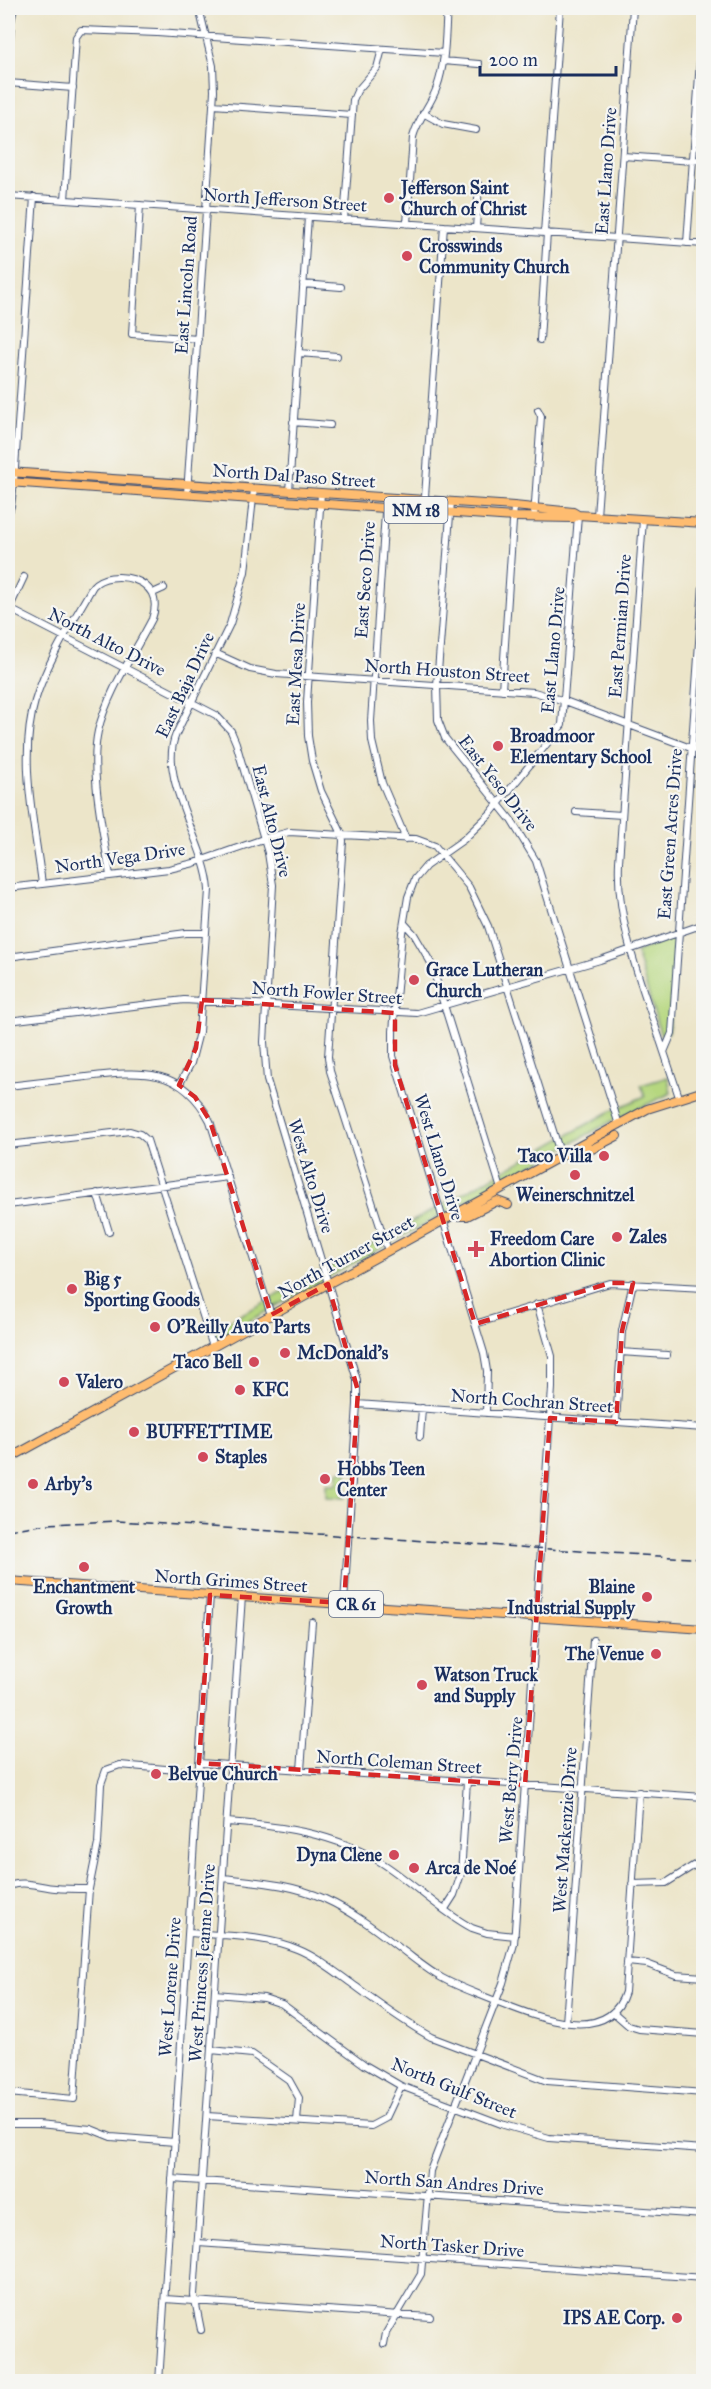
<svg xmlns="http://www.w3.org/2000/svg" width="711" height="2389" font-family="'IM FELL Great Primer',serif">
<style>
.green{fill:#b6d77f;stroke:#68836e;stroke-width:1.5}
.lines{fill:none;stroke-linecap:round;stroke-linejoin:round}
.minor-casing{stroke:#3a4a6e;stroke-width:8}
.major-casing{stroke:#3a4a6e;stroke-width:10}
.minor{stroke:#fff;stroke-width:6}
.major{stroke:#febc70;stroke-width:8}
.rail{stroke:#1b2f5e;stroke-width:1.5;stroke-dasharray:9 4.5;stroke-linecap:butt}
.marked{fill:none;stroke:#d62828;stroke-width:4.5;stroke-dasharray:12 8;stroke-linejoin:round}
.poi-dot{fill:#d1495b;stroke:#f6f6f2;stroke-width:2}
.labels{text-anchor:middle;stroke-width:4.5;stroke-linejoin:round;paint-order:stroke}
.shield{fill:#f6f6f2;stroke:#5d6b8a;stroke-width:1.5}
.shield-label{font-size:16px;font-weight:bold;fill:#1b2f5e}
.street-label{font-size:18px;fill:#1b2f5e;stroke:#f6f6f2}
.poi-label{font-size:18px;font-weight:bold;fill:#1b2f5e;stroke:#f6f6f2;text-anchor:start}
</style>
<rect width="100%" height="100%" fill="#f6f6f2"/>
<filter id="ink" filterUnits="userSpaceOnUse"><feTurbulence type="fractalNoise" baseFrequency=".0167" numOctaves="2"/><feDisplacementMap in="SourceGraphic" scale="12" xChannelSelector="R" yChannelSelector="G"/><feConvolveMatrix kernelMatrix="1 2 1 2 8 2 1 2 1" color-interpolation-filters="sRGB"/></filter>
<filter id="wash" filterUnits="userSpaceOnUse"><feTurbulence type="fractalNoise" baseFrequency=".008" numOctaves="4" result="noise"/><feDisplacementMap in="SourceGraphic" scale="24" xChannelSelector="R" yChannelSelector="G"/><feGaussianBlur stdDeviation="1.35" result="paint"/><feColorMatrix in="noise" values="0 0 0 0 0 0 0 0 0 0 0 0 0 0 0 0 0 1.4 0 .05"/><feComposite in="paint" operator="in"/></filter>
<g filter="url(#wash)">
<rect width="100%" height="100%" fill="#ece5c9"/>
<path class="green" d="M671,938L675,941L669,1032L663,1036L660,1033L636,952Z
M668,1077L671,1093L612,1121L218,1338L212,1330L327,1269L611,1111L645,1096L641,1085Z
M338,1471H347L345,1498L326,1497V1484H337Z"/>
</g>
<g filter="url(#ink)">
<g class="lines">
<g class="minor-casing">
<path id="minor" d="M443,61L479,64
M8,75L11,22L14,8
M8,83L73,88
M213,105L352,115
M423,113L443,124L476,130
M623,156L693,161L704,159
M8,196L704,244
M65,200L76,37L81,30L157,33L444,53
M140,205L132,334L198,339
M344,220L353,100L357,91L377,68L382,49
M407,224L413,137C418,118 431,105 437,87C446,62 445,34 447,8
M476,228L479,185
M544,233L560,8
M687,243L700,61L704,46
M303,284L341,287
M540,340L547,233
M299,353L337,356
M293,422L330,425
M289,491L308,217
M321,493L307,702L308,736L312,761L321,791L342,834L343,841L328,1057L330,1071L388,1251
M187,494L214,91L213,66L199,8
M386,498L371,721L372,741L382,783L406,839
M451,502L437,685L438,720L445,738L511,820L536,861L619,1125
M424,511L444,226
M8,515L11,506L14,482L34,197
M597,516L633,8
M534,517L541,416L538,410
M643,519L619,862C616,927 644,990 664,1052
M701,523L704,478
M153,593L164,588
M8,608L216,715L231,731L236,743L268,853L273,885L264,1042L267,1080L357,1380V1404L344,1603
M8,611L24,577
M217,654L250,669L276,674L534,692L565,701L704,753
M502,690L514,506
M576,812L622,815
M42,884C35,826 18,759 35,701C47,661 72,623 93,586C109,568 168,576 152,619C134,654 107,693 98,731C89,772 104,834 110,876
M8,888L169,869L194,863L263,839L289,832L416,839L435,846L469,887L488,926L561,1156
M404,923L414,934L431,963L501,1189
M8,957L186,933H206
M8,1021L184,1000L417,1013L600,960L704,924
M179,1085L191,1063L199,1032L209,890C206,842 157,779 176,734L230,624L245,572L254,489
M8,1086C34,1083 60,1080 86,1077C140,1071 182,1066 210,1121L271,1315
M679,1097L664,1052L672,1033L704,570
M8,1145L130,1131L140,1134L147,1140L213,1347
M97,1193L109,1232
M8,1205L228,1177
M475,1324L610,1283L704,1288
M620,1352L667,1355
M357,1404L704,1428
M486,1413L487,1371L484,1353L393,1056V1031L402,933L408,897L415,879L426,866L463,840L490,814L562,725L578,515
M616,1422L622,1331L633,1283
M420,1437L422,1408
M199,1763L704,1797
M301,1770L312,1622
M227,1822C281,1826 335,1833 382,1863C412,1882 441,1912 472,1928L487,1933L515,1936
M223,1878C258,1882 292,1884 325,1899C354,1912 380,1933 405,1952C417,1961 429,1971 442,1978C458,1987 476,1993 493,2000C529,2014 608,2049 625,1992L639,1792
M632,1884L666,1883L704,1859
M8,1887C21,1879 40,1887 55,1888C66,1889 78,1889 89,1889
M445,1909L454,1895L461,1874L467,1781
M189,1933C225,1936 263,1935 297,1949C317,1957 334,1971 351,1983C377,2002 402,2021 431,2037L547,2081L704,2093
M627,1962L647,1964L676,1975L704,1977
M215,1994L264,1998L282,2004L365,2065L401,2086L504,2125L549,2138L704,2149
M613,2012L629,2026L639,2029L704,2034
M566,2023L593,1640
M211,2050L252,2054L289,2080L299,2098L297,2121
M8,2093L74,2099L89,1889L98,1844L101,1784L106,1770L120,1765L188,1771L199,1770
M207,2116L371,2126L386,2118L401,2086
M8,2124H38L91,2129L111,2137L175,2142
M172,2179L704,2215
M198,2243L704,2278
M165,2299L430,2317
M201,2330L194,2295L242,1596
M384,2344L386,2333L421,2274L430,2171L503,1983L514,1944L552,1388V1356L537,1304
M159,2382L210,1595"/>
</g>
<g class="major-casing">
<path id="major" d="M8,472L514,506L573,512L578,515L704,523
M8,482L514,517L573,518L578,515
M581,1146L592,1149L617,1136
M457,1216H467L497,1201L508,1205
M8,1459L647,1109L704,1091
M8,1581L704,1629"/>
</g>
<use href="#minor" class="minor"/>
<use href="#major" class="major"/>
<path class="rail" d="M8,1530L47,1524L117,1521L704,1559"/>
</g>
</g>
<path class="marked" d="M202,1000L395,1013V1065L475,1324L610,1283H633L622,1331L616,1422L550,1418L525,1785L199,1763L210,1595L344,1603L358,1391L328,1284L271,1315L210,1121L195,1097L179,1085L196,1048Z"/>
<g class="poi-dot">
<circle cx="389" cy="198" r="6"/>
<circle cx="407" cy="256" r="6"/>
<circle cx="498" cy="746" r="6"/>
<circle cx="414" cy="980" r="6"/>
<circle cx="604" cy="1156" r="6"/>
<circle cx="575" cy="1175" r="6"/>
<circle cx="617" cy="1237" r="6"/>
<path d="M473 1240h6v6h6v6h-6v6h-6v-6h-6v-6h6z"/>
<circle cx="72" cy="1289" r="6"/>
<circle cx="155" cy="1327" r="6"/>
<circle cx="285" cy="1353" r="6"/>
<circle cx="254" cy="1362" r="6"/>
<circle cx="64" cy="1382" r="6"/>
<circle cx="240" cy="1390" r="6"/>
<circle cx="134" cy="1432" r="6"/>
<circle cx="203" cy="1457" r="6"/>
<circle cx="325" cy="1479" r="6"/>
<circle cx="33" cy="1484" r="6"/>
<circle cx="84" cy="1567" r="6"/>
<circle cx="647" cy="1597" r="6"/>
<circle cx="656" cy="1654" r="6"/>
<circle cx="422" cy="1685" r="6"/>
<circle cx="156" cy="1774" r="6"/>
<circle cx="394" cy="1855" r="6"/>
<circle cx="414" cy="1868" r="6"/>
<circle cx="677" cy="2318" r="6"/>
</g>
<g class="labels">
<g class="shield">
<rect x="384.5" y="497" width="63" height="26" rx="4.5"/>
<rect x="329" y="1591" width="54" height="26" rx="4.5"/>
</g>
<g class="shield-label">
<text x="416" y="516">NM 18</text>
<text x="356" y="1610">CR 61</text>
</g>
<g class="street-label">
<text transform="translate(606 171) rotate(-86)" y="6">East Llano Drive</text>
<text transform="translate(285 200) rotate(4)" y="6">North Jefferson Street</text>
<text transform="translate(186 285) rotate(-86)" y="6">East Lincoln Road</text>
<text transform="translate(294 476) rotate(4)" y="6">North Dal Paso Street</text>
<text transform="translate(365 580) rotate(-86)" y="6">East Seco Drive</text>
<text transform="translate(620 626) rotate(-86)" y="6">East Permian Drive</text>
<text transform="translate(107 642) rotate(27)" y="6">North Alto Drive</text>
<text transform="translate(553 650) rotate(-85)" y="6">East Llano Drive</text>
<text transform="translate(296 664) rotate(-87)" y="6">East Mesa Drive</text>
<text transform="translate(447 671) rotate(4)" y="6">North Houston Street</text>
<text transform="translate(185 685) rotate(-65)" y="6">East Baja Drive</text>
<text transform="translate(498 783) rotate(52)" y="6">East Yeso Drive</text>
<text transform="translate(272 821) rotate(76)" y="6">East Alto Drive</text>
<text transform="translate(670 834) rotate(-86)" y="6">East Green Acres Drive</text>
<text transform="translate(120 858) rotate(-8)" y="6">North Vega Drive</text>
<text transform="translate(327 993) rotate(4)" y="6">North Fowler Street</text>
<text transform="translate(439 1157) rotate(73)" y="6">West Llano Drive</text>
<text transform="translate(311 1176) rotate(73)" y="6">West Alto Drive</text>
<text transform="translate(346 1257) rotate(-29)" y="6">North Turner Street</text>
<text transform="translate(532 1401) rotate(4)" y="6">North Cochran Street</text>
<text transform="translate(231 1581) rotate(4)" y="6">North Grimes Street</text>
<text transform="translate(399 1762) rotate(4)" y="6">North Coleman Street</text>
<text transform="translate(511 1780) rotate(-85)" y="6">West Berry Drive</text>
<text transform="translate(565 1830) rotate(-86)" y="6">West Mackenzie Drive</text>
<text transform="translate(202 1963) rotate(-86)" y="6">West Princess Jeanne Drive</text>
<text transform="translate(170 1987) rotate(-86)" y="6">West Lorene Drive</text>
<text transform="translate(454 2088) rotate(22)" y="6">North Gulf Street</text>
<text transform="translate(454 2183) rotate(4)" y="6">North San Andres Drive</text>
<text transform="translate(452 2246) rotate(4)" y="6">North Tasker Drive</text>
</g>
<g class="poi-label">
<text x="401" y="194">Jefferson Saint<tspan x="401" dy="21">Church of Christ</tspan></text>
<text x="419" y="252">Crosswinds<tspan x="419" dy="21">Community Church</tspan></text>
<text x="510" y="742">Broadmoor<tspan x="510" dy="21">Elementary School</tspan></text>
<text x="426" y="976">Grace Lutheran<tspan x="426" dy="21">Church</tspan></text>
<text x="592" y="1162" text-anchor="end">Taco Villa</text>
<text x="575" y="1201" text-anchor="middle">Weinerschnitzel</text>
<text x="629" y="1243">Zales</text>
<text x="490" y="1245">Freedom Care<tspan x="490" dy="21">Abortion Clinic</tspan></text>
<text x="84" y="1285">Big 5<tspan x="84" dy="21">Sporting Goods</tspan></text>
<text x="167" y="1333">O'Reilly Auto Parts</text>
<text x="297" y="1359">McDonald's</text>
<text x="242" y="1368" text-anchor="end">Taco Bell</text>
<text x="76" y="1388">Valero</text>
<text x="252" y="1396">KFC</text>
<text x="146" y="1438">BUFFETTIME</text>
<text x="215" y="1463">Staples</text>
<text x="337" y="1475">Hobbs Teen<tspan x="337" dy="21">Center</tspan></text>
<text x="45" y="1490">Arby's</text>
<text x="84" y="1593" text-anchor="middle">Enchantment<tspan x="84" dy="21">Growth</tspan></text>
<text x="635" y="1593" text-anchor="end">Blaine<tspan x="635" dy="21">Industrial Supply</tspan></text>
<text x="644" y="1660" text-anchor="end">The Venue</text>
<text x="434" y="1681">Watson Truck<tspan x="434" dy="21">and Supply</tspan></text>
<text x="168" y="1780">Belvue Church</text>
<text x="382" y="1861" text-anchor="end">Dyna Clene</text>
<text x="426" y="1874">Arca de Noé</text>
<text x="665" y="2324" text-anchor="end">IPS AE Corp.</text>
</g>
</g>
<rect width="711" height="2389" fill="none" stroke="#f6f6f2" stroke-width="30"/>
<path d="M480 66v9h136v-9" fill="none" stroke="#1b2f5e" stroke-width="3"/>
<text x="489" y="66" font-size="18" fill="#1b2f5e" stroke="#f6f6f2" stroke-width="4.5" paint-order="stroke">200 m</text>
</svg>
